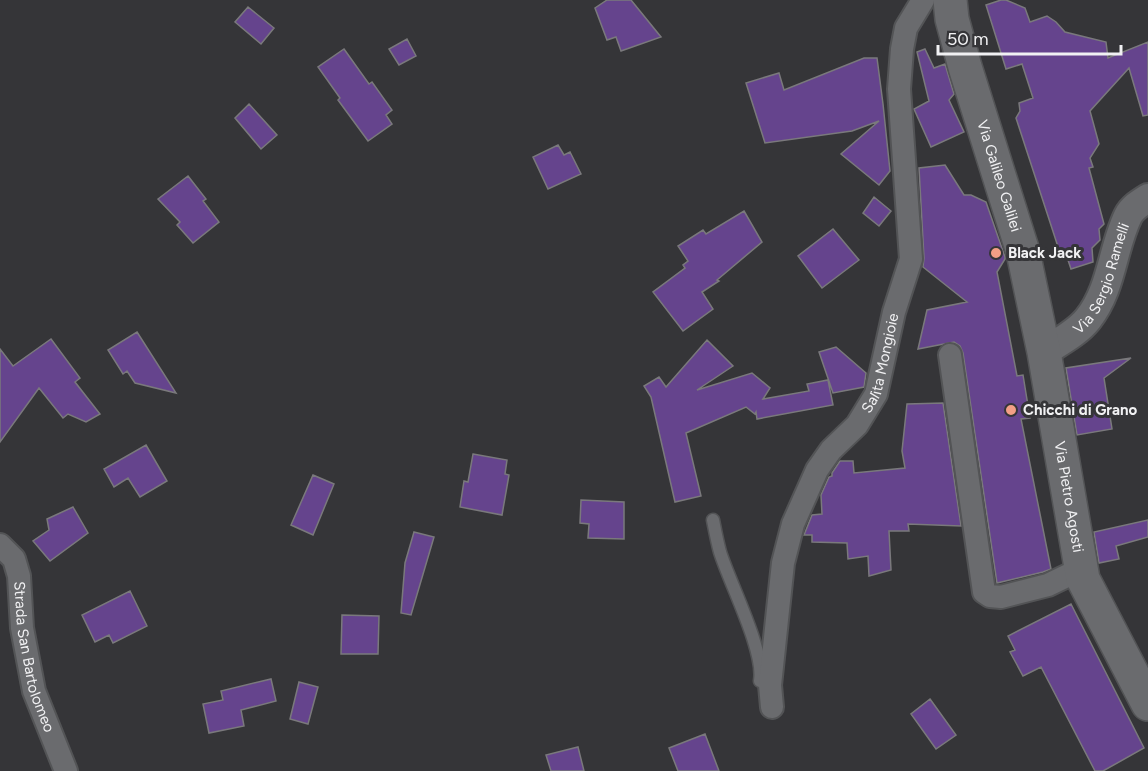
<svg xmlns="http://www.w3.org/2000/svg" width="1148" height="771" font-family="Figtree,sans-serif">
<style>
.building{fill:#65448d;stroke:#7a797c;stroke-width:1.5}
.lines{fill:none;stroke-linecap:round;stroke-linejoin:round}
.service-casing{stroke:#535456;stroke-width:15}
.minor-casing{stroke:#535456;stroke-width:26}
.tertiary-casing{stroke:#535456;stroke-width:32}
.secondary-casing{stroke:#535456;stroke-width:36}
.service{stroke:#6a6b6e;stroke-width:12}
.minor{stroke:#6a6b6e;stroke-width:22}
.tertiary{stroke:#6a6b6e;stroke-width:28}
.secondary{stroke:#6a6b6e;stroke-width:33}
.poi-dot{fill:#f39f86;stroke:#353538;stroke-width:2}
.labels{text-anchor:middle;stroke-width:6;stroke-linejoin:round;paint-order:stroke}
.street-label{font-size:15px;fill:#f1f1f3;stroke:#353538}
.poi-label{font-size:15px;font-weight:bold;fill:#f1f1f3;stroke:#353538;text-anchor:start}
</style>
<rect width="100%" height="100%" fill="#353538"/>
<path class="building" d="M607,0H631L661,37L621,51L616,37L607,40L595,8Z
M1001,0H1006L1025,8L1030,22L1047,16L1056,22L1065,32L1106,42L1108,58L1148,42V115L1143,116L1129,68L1090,111L1099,144L1090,158L1093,167L1089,168L1104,224L1099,229L1100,240L1092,248L1093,262L1071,269L1067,257L1062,259L1016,118L1020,111L1019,103L1033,98L1022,64L1006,69L986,5Z
M248,7L274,28L261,44L235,22Z
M407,39L416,56L399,65L389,49Z
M344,49L369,84L372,82L392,110L386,115L392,124L368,141L338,100L340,98L318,67Z
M925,49L934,68L945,64L954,94L949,100L964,132L931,147L914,109L929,101L917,52Z
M864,58H877L883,104L890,171L879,185L841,154L879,121L852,131L765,143L746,83L779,73L784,90Z
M249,104L277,135L261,149L235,118Z
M558,145L564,155L570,152L581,174L548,189L533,157Z
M945,165L964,195H971L986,202L1005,257V259L997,272L1017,376L1023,375L1030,418L1021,419L1051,569L1043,572L997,583L963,353L960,346L954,342L918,349L927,310L967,302L923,267L924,258L919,168Z
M188,176L206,199L203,201L219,222L193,243L177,225L180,222L158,199Z
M874,197L891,211L879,226L863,213Z
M744,211L762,242L717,280L719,281L702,292L713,309L683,331L653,292L685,268L683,265L688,261L678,246L703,230L706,234Z
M833,229L859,260L822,288L798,256Z
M137,332L176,393L135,383L127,371L123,374L108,350Z
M51,339L80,378L75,382L100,414L86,422L68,414L63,418L39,388L0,442V349L13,366Z
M707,340L733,366L697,390L752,373L770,388L763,399L809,391L807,384L828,380L833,405L757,419L756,412L755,414L746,407L686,433L701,496L675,502L651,397L644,386L659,377L666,387Z
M836,347L866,373L864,387L833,393L819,352Z
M1131,358L1104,378L1112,429L1077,435L1066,368Z
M943,403L961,526L908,524L909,531H889L891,570L869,576L868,556L848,559L847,543L812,542V535H804L812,515L822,514L821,495L829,477L832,476V473L840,461H853L854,473L905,468L902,451L907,404Z
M146,445L167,481L140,497L128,478L114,487L104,469Z
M473,454L507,460L505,474L509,475L502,515L460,507L464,481L468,482Z
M313,475L334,484L313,535L291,525Z
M581,500L624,502V539L588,538L589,524L580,523Z
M73,507L88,533L50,561L33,541L49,530L47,519Z
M1148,520V537L1116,546L1119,559L1099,563L1094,532Z
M414,532L434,537L411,615L401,613L405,563Z
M130,591L147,626L113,643L109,635L95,642L82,615Z
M1071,604L1144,748L1103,771H1095L1041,667L1023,676L1010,652L1015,650L1008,636Z
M342,615L379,616L378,654H341Z
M271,679L276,701L241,710L244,726L209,733L203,704L223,700L221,691Z
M299,682L318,687L308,724L290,719Z
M930,699L956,735L936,749L911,714Z
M705,734L719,771H678L669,748Z
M578,747L584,771H551L546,755Z"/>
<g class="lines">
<g class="service-casing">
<path id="service" d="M713,520C715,530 717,541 720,552C730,584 765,651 760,681"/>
</g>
<g class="minor-casing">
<g id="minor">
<path d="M950,355L984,592L990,596L1001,597L1048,585L1081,569"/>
<path id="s1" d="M0,545L14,559L19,576L22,628L34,691L66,771"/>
<path id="s2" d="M772,707L770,685L783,563L793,524L817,470L831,450L857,425L876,394L894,312L911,259L899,89L902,49L906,28L923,0"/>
</g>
</g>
<g class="tertiary-casing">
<g id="tertiary">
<path id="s3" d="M1044,352C1059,342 1077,333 1088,319C1112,289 1112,249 1128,216C1132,208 1140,203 1148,198"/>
</g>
</g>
<g class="secondary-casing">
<g id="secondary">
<path id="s4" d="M950,0L952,19L965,67L1023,252L1044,352L1083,579L1148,704"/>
</g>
</g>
<use href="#service" class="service"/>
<use href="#minor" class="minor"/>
<use href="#tertiary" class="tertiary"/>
<use href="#secondary" class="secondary"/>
</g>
<g class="poi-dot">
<circle cx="996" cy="253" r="6"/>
<circle cx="1011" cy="410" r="6"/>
</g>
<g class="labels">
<g class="street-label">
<text dy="5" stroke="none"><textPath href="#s4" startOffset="183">Via Galileo Galilei</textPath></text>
<text dy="5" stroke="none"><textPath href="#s3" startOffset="98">Via Sergio Ramelli</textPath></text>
<text dy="5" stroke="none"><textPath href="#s2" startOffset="372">Salita Mongioie</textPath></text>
<text dy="5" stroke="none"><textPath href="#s4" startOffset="512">Via Pietro Agosti</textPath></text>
<text dy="5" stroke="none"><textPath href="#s1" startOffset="120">Strada San Bartolomeo</textPath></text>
</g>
<g class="poi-label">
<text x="1008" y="258">Black Jack</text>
<text x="1023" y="415">Chicchi di Grano</text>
</g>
</g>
<path d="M938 45v9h183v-9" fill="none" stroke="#f1f1f3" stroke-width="3"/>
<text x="947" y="45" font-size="18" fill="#f1f1f3" stroke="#353538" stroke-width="4.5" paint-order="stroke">50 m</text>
</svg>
